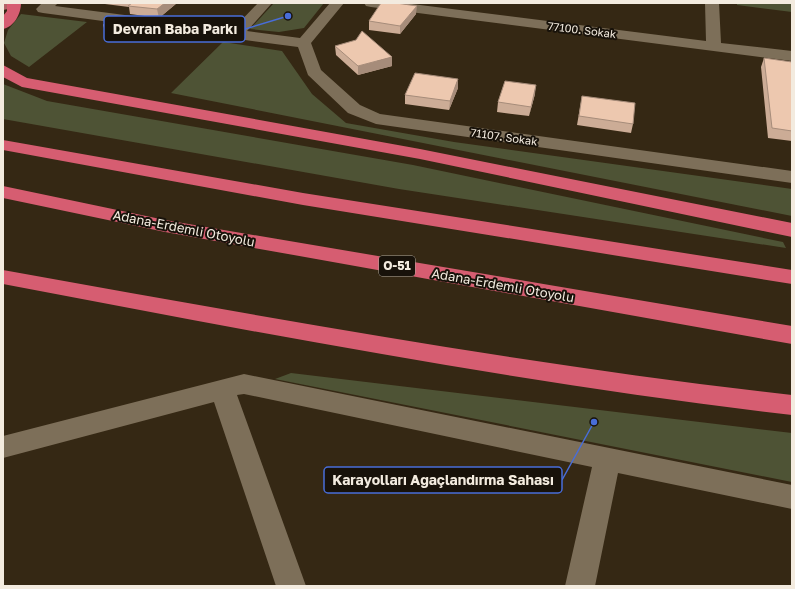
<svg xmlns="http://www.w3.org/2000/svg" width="795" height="589" font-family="'Golos Text',sans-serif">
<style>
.green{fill:#4e5335}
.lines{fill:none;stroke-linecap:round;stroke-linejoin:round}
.minor{fill:#7d6f59;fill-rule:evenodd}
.primary{fill:#b26467;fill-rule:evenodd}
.motorway{fill:#d65d71;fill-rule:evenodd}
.wall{fill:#ccac96}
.shaded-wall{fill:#a68c7a}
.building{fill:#edc8af;stroke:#a68c7a}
.labels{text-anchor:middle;stroke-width:4;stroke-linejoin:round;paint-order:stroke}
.far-street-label{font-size:11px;fill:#f3ebdf;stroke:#18120a}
.shield{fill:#18120a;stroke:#b1aa9f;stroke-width:1}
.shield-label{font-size:12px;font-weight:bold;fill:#f3ebdf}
.street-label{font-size:13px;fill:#f3ebdf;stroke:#18120a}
.leader{fill:none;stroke:#486dd9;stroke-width:1.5}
.callout-dot{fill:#486dd9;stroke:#18120a;stroke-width:1.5}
.callout{fill:#18120a;stroke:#486dd9;stroke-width:1.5}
.callout-label{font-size:14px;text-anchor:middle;font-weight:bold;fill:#f3ebdf}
</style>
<rect width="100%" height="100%" fill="#352814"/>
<path class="green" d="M274,3H324L304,28L279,32L250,29Z
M737,3H792V12L737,5Z
M21,14L87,22L29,67L11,56L4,43L8,30Z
M223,42L282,51L312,94L346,123L454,142L792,189V216L171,93Z
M3,84L47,101L413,165L783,242L786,248L399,189L3,119Z
M291,373L792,433V482L275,379Z"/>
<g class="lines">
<path class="minor" d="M42,3H58L55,6L233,29L258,3H272L247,31L300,38L330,3H344L311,43L321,70L360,105L380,114L792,171V183L376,124L348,113L308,75L298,47L43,13L38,12L36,9Z
M364,3H404L706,41L705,3H719L721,43L792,51V61L371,7L366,6Z
M244,374L792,485V509L618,473L595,586H565L592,467L244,394L237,395L306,586H276L214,402L3,458V436Z"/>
<path class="primary" d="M3,3H13L8,9L3,10Z"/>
<path class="motorway" d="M7,3H21C21,14 14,27 3,29V16L7,11Z
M3,65L27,78L420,149L792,223V237L420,159L22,87L3,77Z
M3,140L303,193L792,270V284L303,205L3,150Z
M3,186L165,220L792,326V344L165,232L3,198Z
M3,270C265,317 527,365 792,395V415C527,384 265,334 3,284Z"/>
</g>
<path class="wall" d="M97,3H177L159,18L130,14L129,7Z
M409,3H426L425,4Z
M416,14L400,34L369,30V21Z
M145,20L147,28L136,38L106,34L103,25Z
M335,46L392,66L358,75L336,55Z
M764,58L792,62V141L768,138L761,67Z
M458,88L449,110L405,104V95Z
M535,94L529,116L497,112L498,102Z
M582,96L633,124L631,133L577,125Z"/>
<path class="shaded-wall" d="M165,3H177L159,18L157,9Z
M417,6L416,14L400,34V26Z
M145,20L147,28L136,38L133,30Z
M392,57V66L358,75V66Z
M458,79V88L449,110L450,101Z
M536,85L535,94L529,116L531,107Z"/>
<path class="building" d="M132,3H165L157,9L128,6Z
M381,3H396L417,6L400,26L369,21Z
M115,16L145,20L133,30L103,25Z
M362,31L392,57L358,66L335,46L356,40Z
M764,58L792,62V131L772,128Z
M415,73L458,79L450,101L405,95Z
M505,81L536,85L531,107L498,102Z
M582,96L635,103L633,124L579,116Z"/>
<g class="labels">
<g class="far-street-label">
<text transform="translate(582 30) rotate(7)" y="4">77100. Sokak</text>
<text transform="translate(504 137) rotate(8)" y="4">71107. Sokak</text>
</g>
<rect class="shield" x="379" y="256" width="36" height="20" rx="3"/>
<g class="shield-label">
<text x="397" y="270">O-51</text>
</g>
<g class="street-label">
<text transform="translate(184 228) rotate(11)" y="5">Adana-Erdemli Otoyolu</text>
<text transform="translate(503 285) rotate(10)" y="5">Adana-Erdemli Otoyolu</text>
</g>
</g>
<path class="leader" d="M288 16L245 29M594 422L562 480"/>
<g class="callout-dot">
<circle cx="288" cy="16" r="4"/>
<circle cx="594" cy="422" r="4"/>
</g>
<g class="callout">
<rect x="104" y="16" width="141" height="26" rx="4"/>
<rect x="324" y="467" width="238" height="26" rx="4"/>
</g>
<g class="callout-label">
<text x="175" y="34">Devran Baba Parkı</text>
<text x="443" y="485">Karayolları Ağaçlandırma Sahası</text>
</g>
<rect width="795" height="589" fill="none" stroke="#f3ebdf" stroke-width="8"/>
</svg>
